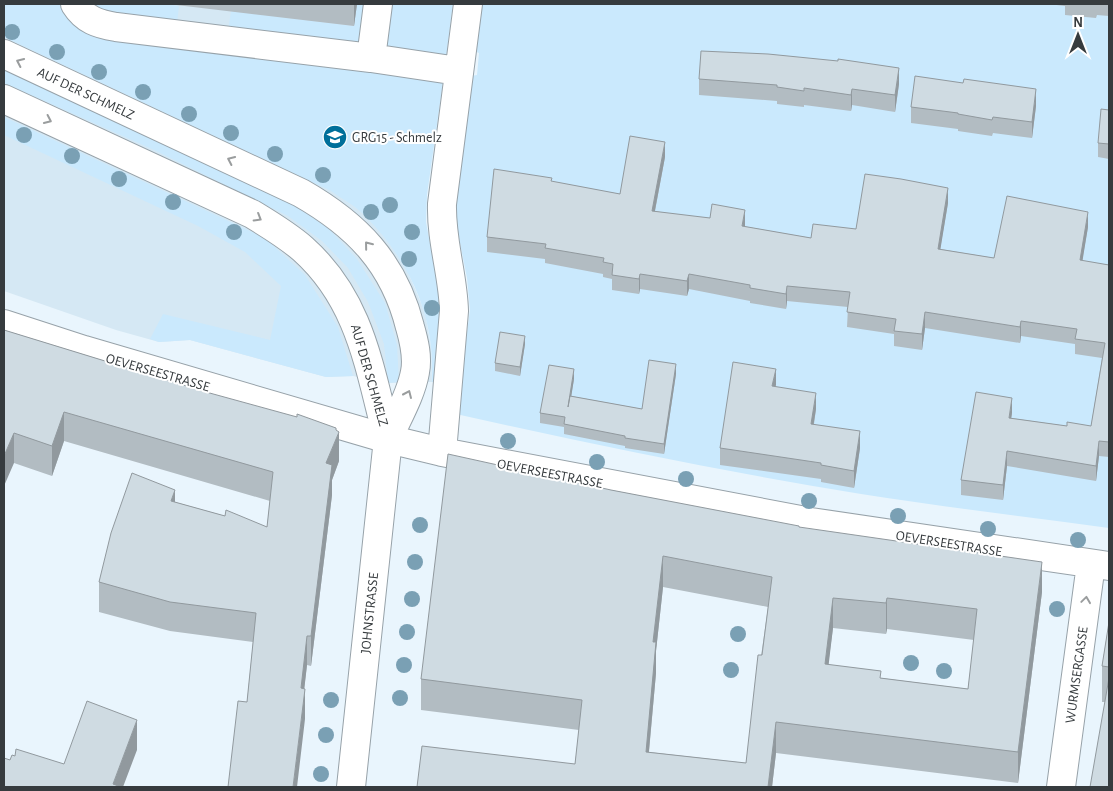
<svg xmlns="http://www.w3.org/2000/svg" width="1113" height="791" font-family="'Alegreya Sans',sans-serif">
<style>
.built{fill:#d5e8f4}
.green{fill:#cae9fd}
.lines{fill:none;stroke-linecap:round;stroke-linejoin:round}
.minor-casing{stroke:#97a2a9;stroke-width:30}
.major-casing{stroke:#97a2a9;stroke-width:30}
.minor{stroke:#fff;stroke-width:28}
.major{stroke:#fff;stroke-width:28}
.tree{fill:#7aa0b4}
.wall{fill:#b2bcc2;fill-rule:evenodd}
.shaded-wall{fill:#91999e}
.building{fill:#cfdbe2;stroke:#91999e;fill-rule:evenodd}
.oneway{stroke:#9a9d9e}
.labels{text-anchor:middle;stroke-width:4;stroke-linejoin:round;paint-order:stroke}
.street-label{font-size:14px;fill:#363b3e;stroke:#fff}
.poi-label{font-size:14px;fill:#363b3e;stroke:#fff;text-anchor:start}
</style>
<rect width="100%" height="100%" fill="#e9f5fd"/>
<path class="built" d="M4,4H426L389,242L407,270L421,303L426,318L431,347L432,382L388,383L353,376L326,377L190,340L159,342L116,330L4,291Z"/>
<path class="green" d="M4,4H66L443,82L427,195L426,222L440,297V327L436,382H432C432,370 432,358 431,347C426,297 400,251 365,216C356,206 342,199 331,191L4,37Z
M86,4H165L179,6L177,23L103,18Z
M357,4H371L366,45L228,31L231,11L354,26Z
M386,4H453L446,58L385,53Z
M481,4H1109V528C1027,517 944,507 861,494C725,472 590,444 456,414L470,310L467,278L456,223L455,206L471,76L477,75L479,53L474,51Z
M4,70L294,205L329,229L357,259L385,303L397,345L399,382L388,383L384,344L368,302L348,268L322,241L288,216L154,150L4,83Z
M4,117L265,238L305,275L338,327L353,376L326,377L190,340L159,342L150,339L163,314L270,340L281,286L245,252L198,226L4,135Z"/>
<g class="lines">
<g class="minor-casing">
<path id="minor" d="M75,4C85,20 98,24 116,27L371,58L458,71
M371,58L378,4
M4,324L84,350L388,439L442,452L811,522L1109,566
M442,452L454,311C453,274 441,242 442,204L468,4
M1061,787L1091,564"/>
</g>
<g class="major-casing">
<path id="major" d="M4,54L301,193C357,225 394,263 410,327C414,341 418,357 415,372C411,395 397,418 388,439L351,787
M4,99L252,214C270,225 287,235 303,249C361,301 369,368 388,439"/>
</g>
<use href="#minor" class="minor"/>
<use href="#major" class="major"/>
</g>
<g class="tree">
<circle cx="12" cy="32" r="8"/>
<circle cx="57" cy="52" r="8"/>
<circle cx="99" cy="72" r="8"/>
<circle cx="143" cy="92" r="8"/>
<circle cx="189" cy="114" r="8"/>
<circle cx="231" cy="133" r="8"/>
<circle cx="24" cy="135" r="8"/>
<circle cx="275" cy="154" r="8"/>
<circle cx="72" cy="156" r="8"/>
<circle cx="323" cy="175" r="8"/>
<circle cx="119" cy="179" r="8"/>
<circle cx="173" cy="202" r="8"/>
<circle cx="390" cy="205" r="8"/>
<circle cx="371" cy="212" r="8"/>
<circle cx="234" cy="232" r="8"/>
<circle cx="412" cy="232" r="8"/>
<circle cx="409" cy="259" r="8"/>
<circle cx="432" cy="308" r="8"/>
<circle cx="508" cy="441" r="8"/>
<circle cx="597" cy="462" r="8"/>
<circle cx="686" cy="479" r="8"/>
<circle cx="809" cy="501" r="8"/>
<circle cx="898" cy="516" r="8"/>
<circle cx="420" cy="525" r="8"/>
<circle cx="988" cy="529" r="8"/>
<circle cx="1078" cy="540" r="8"/>
<circle cx="415" cy="562" r="8"/>
<circle cx="412" cy="599" r="8"/>
<circle cx="1057" cy="609" r="8"/>
<circle cx="407" cy="632" r="8"/>
<circle cx="738" cy="634" r="8"/>
<circle cx="911" cy="663" r="8"/>
<circle cx="404" cy="665" r="8"/>
<circle cx="731" cy="670" r="8"/>
<circle cx="944" cy="671" r="8"/>
<circle cx="400" cy="698" r="8"/>
<circle cx="331" cy="700" r="8"/>
<circle cx="326" cy="735" r="8"/>
<circle cx="321" cy="774" r="8"/>
</g>
<path class="wall" d="M168,4H357L354,26Z
M1048,4H1109V16L1097,15L1096,18L1065,15V6Z
M699,79L899,84L895,112L852,105L851,111L804,105V107L777,104V101L699,95Z
M1036,106L1032,138L993,133L992,136L958,131V129L911,123V107Z
M1109,110V159L1098,157V143Z
M665,157L655,211L811,238L856,229L948,203L940,249L994,258L1088,227L1082,261L1109,265V457L1099,456L1096,481L1007,466L1003,500L961,495V480L1012,413L1011,418L1067,426H1091L1102,358L1075,354V344L1021,336L1020,343L925,328L922,350L894,346V334L847,327L848,307L787,301L786,309L750,303V301L689,289L687,296L640,289L639,294L612,290V279L603,277V274L545,263V259L487,252V237L552,182L620,194Z
M4,330L206,392L339,461L332,480V495L311,666L307,665L304,689L305,719L247,702L253,642L170,631L99,612V582L175,502L225,516L267,527L270,501L64,441L52,476L14,463Z
M525,344L520,376L495,371V363Z
M676,374L664,454L625,448V446L564,434V427L540,423V413L574,379L571,396L642,409Z
M775,386L816,409L814,424L860,448L854,488L821,482V479L720,465V448Z
M611,490L799,527L1042,592L1018,783L776,753L772,787L575,764L579,730L421,710V679ZM663,587L768,607L746,763L649,752L656,673V651ZM833,628L886,634L887,629L974,640L968,689L881,678L828,665Z
M1109,622V787L1105,702H1102V666Z"/>
<path class="shaded-wall" d="M354,4H357L354,26Z
M899,68V84L895,112V95Z
M852,89V105L851,111V95Z
M1036,89V106L1032,138V122Z
M665,142V157L652,226V211Z
M948,188V203L938,264V249Z
M745,210V226L742,242V226Z
M1088,212V227L1080,276V260Z
M640,274V289L639,294V279Z
M689,274V289L687,296V281Z
M787,286V301L786,309V294Z
M925,312V328L922,350V334Z
M1021,321V336L1020,343V327Z
M525,336V344L520,376V367Z
M676,364V374L664,454V444Z
M574,369V379L568,417V407Z
M776,369V385L772,402V386Z
M816,393V409L811,440V424Z
M1012,398V413L1009,433V418Z
M64,412V441L52,476V446Z
M860,431V448L854,488V471Z
M339,432V461L332,480V495L311,666V636L326,463Z
M14,433V463L4,486V456Z
M1099,441V456L1096,481V466Z
M1007,451V466L1003,500V485Z
M175,490V520L171,501Z
M663,556V587L656,651V673L646,783V752L653,642Z
M1042,562V592L1018,783V752Z
M833,598V628L825,695V664Z
M887,598V629L886,634V603Z
M307,636V665L301,718V688Z
M305,689V719L297,787H293Z
M137,720V750L123,787H113V784Z
M776,722V753L772,787H768Z"/>
<path class="building" d="M701,51L768,54L838,61V59L899,68L895,95L852,89L851,95L804,88V91L777,87V85L699,79Z
M915,76L963,83L964,79L1036,89L1032,122L993,117L992,120L958,114V113L911,107Z
M1101,109L1109,110V144L1098,143Z
M630,136L665,142L652,211L710,218L712,204L745,210L742,226L811,238L813,224L856,229L865,174L901,179L948,188L938,249L994,258L1007,196L1088,212L1080,260L1109,265V442L1099,441L1096,466L1007,451L1003,485L961,480L976,392L1012,398L1009,418L1067,426V422L1091,426L1105,343L1075,339L1077,329L1021,321L1020,327L925,312L922,334L894,331L896,319L847,312L850,292L787,286L786,294L750,288V285L689,274L687,281L640,274L639,279L612,275L613,264L603,262L604,258L545,248L546,244L487,237L494,169L552,178L551,181L620,194Z
M4,330L206,392L297,417V414L336,428V430L339,432L326,463L332,465L311,636H307L301,688L305,689L293,787H228L238,701L247,702L256,613L170,602L99,582L111,533L132,473L175,490L171,501L225,516L226,510L267,527L273,472L64,412L52,446L14,433L4,456Z
M500,332L525,336L520,367L495,363Z
M649,360L676,364L664,444L625,438V436L564,424L565,417L540,413L549,365L574,369L568,407L570,396L642,409Z
M733,362L776,369L772,386L816,393L811,424L860,431L854,471L821,465V463L720,448Z
M448,454L611,490L799,526V527L1042,562L1018,752L776,722L768,787H771H417L422,746L575,764L582,700L421,679ZM663,556L772,577L762,655H758L746,763L646,752L656,642H653ZM833,598L886,603L887,598L977,609L968,689L880,678L881,671L825,664Z
M1109,622V667L1102,666Z
M1109,678V787H1090Z
M87,701L137,720L113,784L121,787H4V758L10,760L12,755L15,756L16,749L64,764Z"/>
<defs><path id="oneway-chevron" d="M-2-3.5L2.5 0L-2 3.5" fill="none" stroke-width="1.6" stroke-linecap="round" stroke-linejoin="round" transform="scale(1.25)"/></defs>
<g class="oneway">
<use href="#oneway-chevron" transform="translate(20 62) rotate(-155)"/>
<use href="#oneway-chevron" transform="translate(48 120) rotate(25)"/>
<use href="#oneway-chevron" transform="translate(231 160) rotate(-155)"/>
<use href="#oneway-chevron" transform="translate(258 218) rotate(31)"/>
<use href="#oneway-chevron" transform="translate(368 245) rotate(-129)"/>
<use href="#oneway-chevron" transform="translate(408 394) rotate(-66)"/>
<use href="#oneway-chevron" transform="translate(1086 600) rotate(-82)"/>
</g>
<defs>
<g id="school-disc" transform="scale(1.25)"><circle r="9.5" fill="#006f9a" stroke="#fff"/><path d="M0-5L7-2L0 1L-7-2ZM-4 1L0 2.5L4 1V4Q0 6-4 4Z" fill="#fff"/></g>
</defs>
<g fill-rule="evenodd">
<use href="#school-disc" x="335" y="137"/>
</g>
<g class="labels">
<g class="street-label">
<text transform="translate(86 93) rotate(25)" y="5">AUF DER SCHMELZ</text>
<text transform="translate(158 372) rotate(16)" y="5">OEVERSEESTRASSE</text>
<text transform="translate(370 375) rotate(74)" y="5">AUF DER SCHMELZ</text>
<text transform="translate(550 473) rotate(11)" y="5">OEVERSEESTRASSE</text>
<text transform="translate(949 543) rotate(9)" y="5">OEVERSEESTRASSE</text>
<text transform="translate(369 613) rotate(-84)" y="5">JOHNSTRASSE</text>
<text transform="translate(1076 675) rotate(-82)" y="5">WURMSERGASSE</text>
</g>
<g class="poi-label">
<text x="352" y="142">GRG15 - Schmelz</text>
</g>
</g>
<rect width="1113" height="791" fill="none" stroke="#363b3e" stroke-width="10"/>
<g transform="translate(1078 35)" stroke="#ffffff" stroke-width="4" paint-order="stroke">
<path d="M0-4L9 19L0 12L-9 19Z" fill="#363b3e"/>
<text y="-8" font-size="14" font-weight="bold" text-anchor="middle" fill="#363b3e">N</text>
</g>
</svg>
